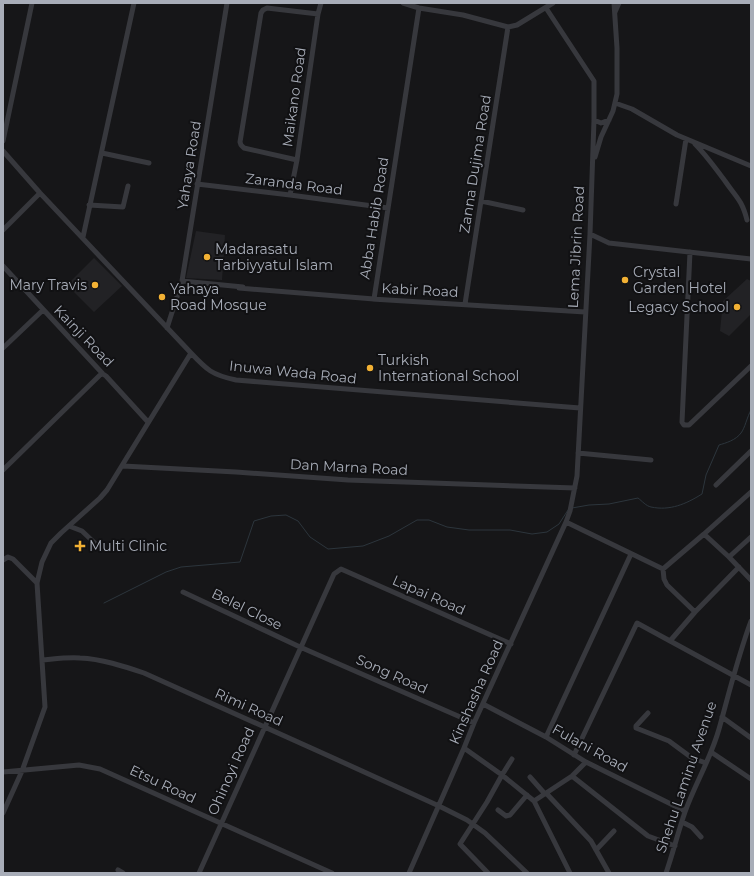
<svg xmlns="http://www.w3.org/2000/svg" width="754" height="876" font-family="Montserrat,sans-serif">
<style>
.built{fill:#222225}
.lines{fill:none;stroke-linecap:round;stroke-linejoin:round}
.stream{stroke:#2c353c;stroke-width:1}
.minor{stroke:#37383d;stroke-width:5}
.poi-dot{fill:#f2b134;stroke:#111113;stroke-width:1.5}
.labels{text-anchor:middle;stroke-width:4;stroke-linejoin:round;paint-order:stroke}
.street-label{font-size:14px;fill:#a8adb8;stroke:#111113}
.poi-label{font-size:14px;fill:#a8adb8;stroke:#111113;text-anchor:start}
</style>
<rect width="100%" height="100%" fill="#161618"/>
<path class="built" d="M196,231L225,235L222,280L186,278Z
M94,258L122,286L94,312L67,285Z
M747,279L751,281V314L729,336L720,331L723,301Z"/>
<g class="lines">
<path class="stream" d="M572,508L589,505L609,504L638,498C642,501 646,506 651,507C670,511 686,504 702,494L706,475L719,445C726,443 736,440 741,433C745,428 747,417 751,410
M104,603L166,572L181,567L240,562L254,521L271,516L286,515L298,521L310,537L328,549L363,546L389,536L417,520H429L447,527L469,530H510L532,534L547,532L559,524L568,510"/>
<path class="minor" d="M403,3L419,8L463,15L508,27L517,25L553,3
M546,8L594,81V120L590,234L577,476L570,511L566,522L663,569L704,534L729,557L751,580
M615,12L619,3
M615,103L632,109L677,135L751,166
M594,120L601,123L609,120
M3,141L32,3
M695,144C707,156 715,168 725,181C736,197 742,200 747,220
M3,151L40,193L191,353C207,370 212,375 236,380L580,408
M102,153L149,163
M595,157L601,137L613,111L617,94V48L614,3
M297,160L244,148L241,145L240,142L261,13L263,10L267,8L318,14
M197,184L290,195L388,208
M290,195L297,160L318,14L321,3
M481,201L523,210
M676,204L686,139
M89,205L123,207L128,186
M3,230L40,193
M590,234L609,243L751,259
M83,237L134,3
M690,252L682,422L684,425H689L751,366
M3,266L103,374L106,376L148,422
M182,281L243,287
M239,288L374,299L419,8
M372,299L585,312
M465,304L508,27
M167,328L182,281L227,3
M3,348L43,310
M578,453L651,460
M123,466L236,472L348,480L575,488
M3,470L100,375L103,374
M716,485L751,451
M69,526L82,531L101,549
M704,534L751,492
M729,557L751,537
M3,560L8,557L13,559L37,583
M663,569L664,579L667,585L695,612
M183,592L300,647L474,723
M670,641L695,612L739,567
M42,660C54,659 68,657 80,658C102,659 123,666 144,673L329,756L439,806L467,820L485,833L527,873
M483,704L546,737L586,762L685,811
M648,713L636,726V728L669,741L692,758L706,763
M722,717L751,738
M546,737L631,554
M464,748L502,775L534,801L570,873
M711,752L751,779
M574,755L637,623L751,685
M3,772L79,765L100,769L332,873
M572,776L648,836L675,846
M530,777L545,794
M546,793L591,841L609,873
M534,801L572,776L586,762
M498,810L506,816L510,815L527,795
M3,813L22,771L45,707L37,583L42,562L51,543L61,533L100,498L107,490L191,353
M682,822L692,827L701,837
M596,850L614,831
M118,870L123,873
M199,873L334,574L341,569L511,644
M409,873L464,748L474,723L566,522
M488,873L460,844L487,802L502,775L512,759
M666,873C673,853 678,832 685,812C695,784 711,758 719,729C729,693 738,656 751,621"/>
</g>
<g class="poi-dot">
<circle cx="207" cy="257" r="4"/>
<circle cx="625" cy="280" r="4"/>
<circle cx="95" cy="285" r="4"/>
<circle cx="162" cy="297" r="4"/>
<circle cx="737" cy="307" r="4"/>
<circle cx="370" cy="368" r="4"/>
<path d="M78 540h4v4h4v4h-4v4h-4v-4h-4v-4h4z"/>
</g>
<g class="labels">
<g class="street-label">
<text transform="translate(294 97) rotate(-82)" y="5">Maikano Road</text>
<text transform="translate(475 164) rotate(-81)" y="5">Zanna Dujima Road</text>
<text transform="translate(189 165) rotate(-81)" y="5">Yahaya Road</text>
<text transform="translate(294 184) rotate(7)" y="5">Zaranda Road</text>
<text transform="translate(374 218) rotate(-81)" y="5">Abba Habib Road</text>
<text transform="translate(576 247) rotate(-87)" y="5">Lema Jibrin Road</text>
<text transform="translate(420 290) rotate(3)" y="5">Kabir Road</text>
<text transform="translate(84 336) rotate(46)" y="5">Kainji Road</text>
<text transform="translate(293 372) rotate(6)" y="5">Inuwa Wada Road</text>
<text transform="translate(349 467) rotate(3)" y="5">Dan Marna Road</text>
<text transform="translate(429 595) rotate(24)" y="5">Lapai Road</text>
<text transform="translate(247 609) rotate(26)" y="5">Belel Close</text>
<text transform="translate(392 674) rotate(24)" y="5">Song Road</text>
<text transform="translate(476 692) rotate(-66)" y="5">Kinshasha Road</text>
<text transform="translate(249 707) rotate(24)" y="5">Rimi Road</text>
<text transform="translate(590 748) rotate(29)" y="5">Fulani Road</text>
<text transform="translate(231 771) rotate(-66)" y="5">Ohinoyi Road</text>
<text transform="translate(686 777) rotate(-71)" y="5">Shehu Laminu Avenue</text>
<text transform="translate(163 784) rotate(25)" y="5">Etsu Road</text>
</g>
<g class="poi-label">
<text x="215" y="254">Madarasatu<tspan x="215" dy="16">Tarbiyyatul Islam</tspan></text>
<text x="633" y="277">Crystal<tspan x="633" dy="16">Garden Hotel</tspan></text>
<text x="87" y="290" text-anchor="end">Mary Travis</text>
<text x="170" y="294">Yahaya<tspan x="170" dy="16">Road Mosque</tspan></text>
<text x="729" y="312" text-anchor="end">Legacy School</text>
<text x="378" y="365">Turkish<tspan x="378" dy="16">International School</tspan></text>
<text x="89" y="551">Multi Clinic</text>
</g>
</g>
<rect width="754" height="876" fill="none" stroke="#a8adb8" stroke-width="8"/>
</svg>
